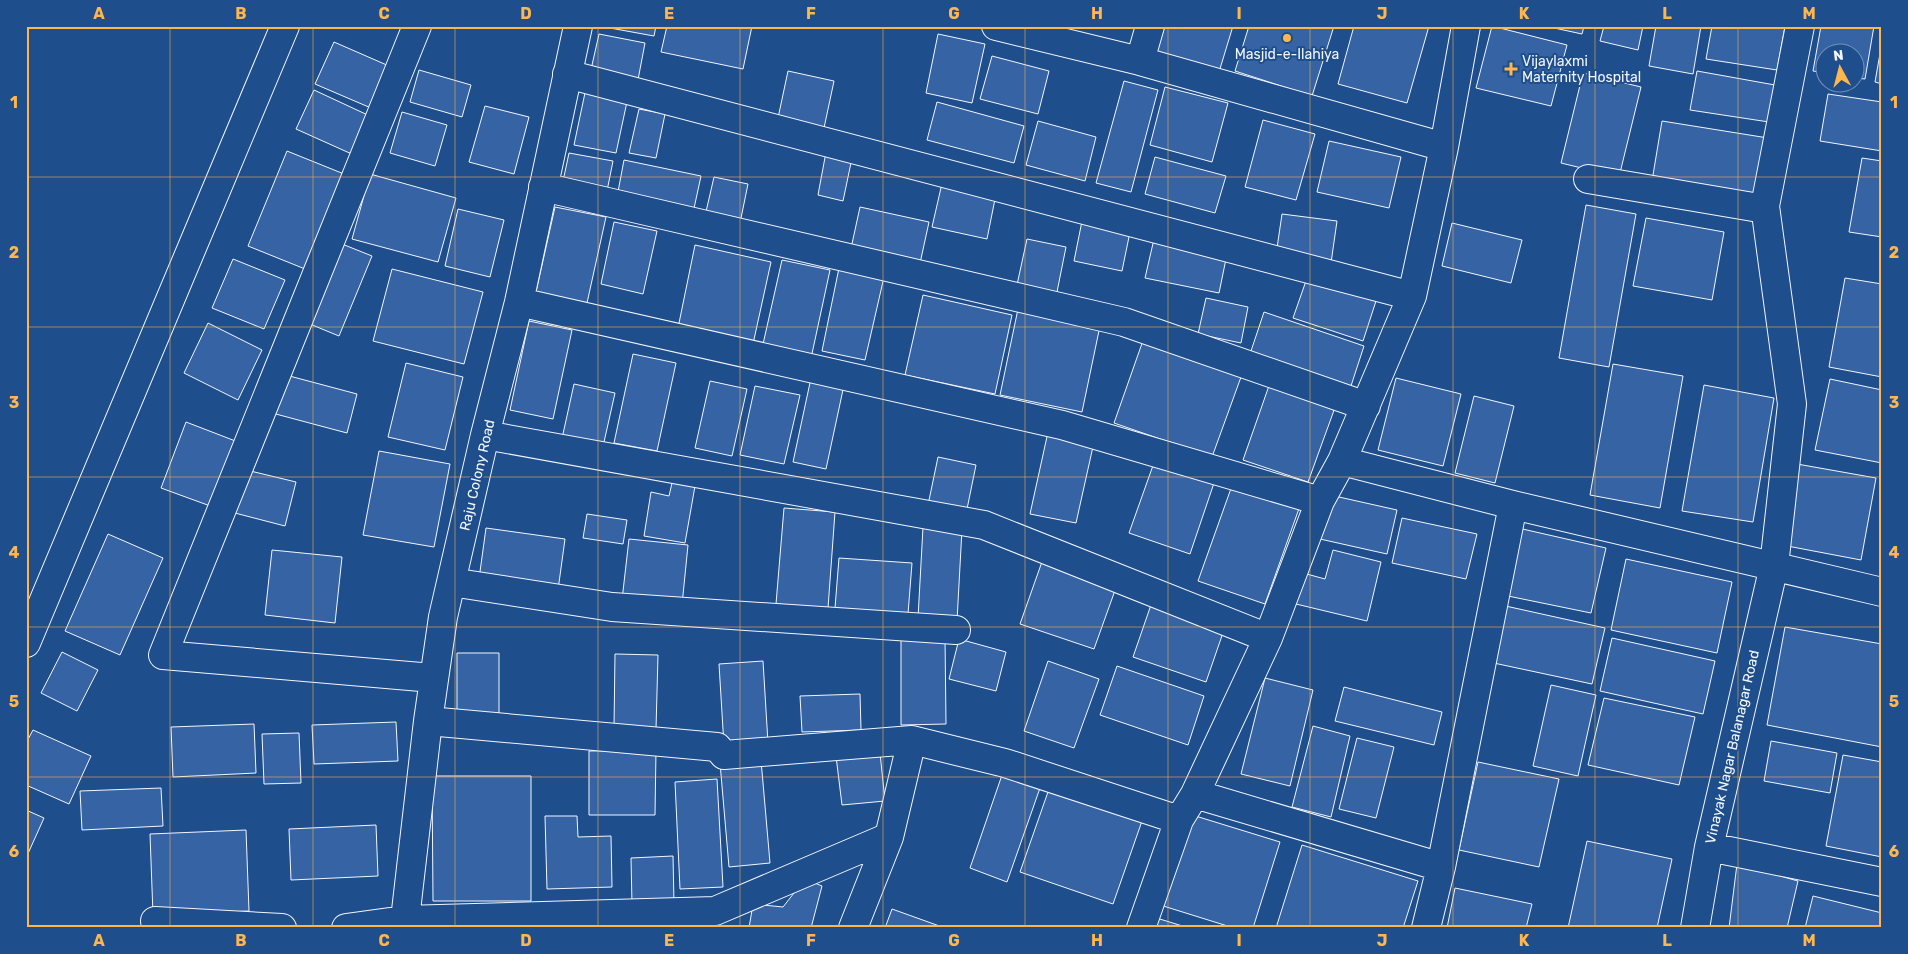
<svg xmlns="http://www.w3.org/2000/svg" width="1908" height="954" font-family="Rubik,sans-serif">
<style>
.building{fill:#3563a3;stroke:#f2f6ff}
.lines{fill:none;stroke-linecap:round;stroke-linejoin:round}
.street-casing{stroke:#f2f6ff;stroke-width:30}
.street{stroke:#1f4e8c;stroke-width:28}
.grid{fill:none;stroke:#ffb74d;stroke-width:1;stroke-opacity:0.55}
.poi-dot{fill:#ffb74d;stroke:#1f4e8c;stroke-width:2}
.labels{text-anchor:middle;stroke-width:4;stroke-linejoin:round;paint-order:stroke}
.poi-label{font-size:14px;fill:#f2f6ff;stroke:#1f4e8c}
.street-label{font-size:14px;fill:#f2f6ff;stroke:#1f4e8c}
.neatline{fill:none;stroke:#ffb74d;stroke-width:2}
.grid-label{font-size:16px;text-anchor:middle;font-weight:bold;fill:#ffb74d}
</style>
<rect width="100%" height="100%" fill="#1f4e8c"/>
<path class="building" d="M599,26H656L654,36Z
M667,26H752L743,69L661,52Z
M1165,26H1233L1219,72L1156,53Z
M1249,26H1334L1312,96L1235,71Z
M1354,26H1429L1407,103L1338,84Z
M1492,26L1567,45L1551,106L1476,88Z
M1545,26H1584L1582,34Z
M1604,26H1643L1638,50L1600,41Z
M1656,26H1701L1693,74L1649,66Z
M1712,26H1785L1777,70L1706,59Z
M1821,26H1874L1865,79L1856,78V52H1826V73L1813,71Z
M599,34L645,43L637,85L590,74Z
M938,34L985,44L972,103L926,93Z
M334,42L389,66L371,108L315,84Z
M1882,42V84L1875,82Z
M992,56L1049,71L1038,114L980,99Z
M419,70L471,85L462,117L410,102Z
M788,71L834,81L824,128L778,118Z
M1697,71L1775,85L1769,122L1690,110Z
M1583,73L1641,87L1619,177L1561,163Z
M1124,81L1158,90L1131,192L1096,183Z
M1165,87L1228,103L1212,162L1150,145Z
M586,88L628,97L616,153L574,145Z
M314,90L372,117L354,155L296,129Z
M1828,94L1882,102V151L1820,141Z
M937,102L1024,126L1014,163L927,140Z
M485,106L529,117L514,174L469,162Z
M639,109L665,114L656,158L629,153Z
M402,112L447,125L435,166L390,153Z
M1263,120L1315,134L1296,200L1245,187Z
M1038,121L1096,137L1085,181L1026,165Z
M1662,121L1768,138L1758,198L1652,181Z
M1329,141L1401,157L1389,208L1317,192Z
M287,151L349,176L310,271L248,246Z
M826,152L852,158L843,201L818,195Z
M569,153L613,161L606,196L562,186Z
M1155,157L1226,176L1215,213L1145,194Z
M1862,158L1882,161V237L1849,232Z
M624,160L701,176L693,213L617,197Z
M370,174L456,198L438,262L352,239Z
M714,177L748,184L740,223L705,216Z
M943,179L997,189L987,239L932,227Z
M1586,205L1636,214L1609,367L1559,358Z
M555,207L606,217L587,303L536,292Z
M860,207L929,222L919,268L850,253Z
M458,209L504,220L490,277L445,266Z
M1282,214L1337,221L1331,263L1276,255Z
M1083,216L1131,227L1122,271L1074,261Z
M1646,218L1724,232L1712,300L1633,286Z
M614,222L657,231L643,294L601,284Z
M1452,223L1522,240L1511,283L1442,266Z
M1027,239L1066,247L1055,302L1015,294Z
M1154,239L1227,254L1219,293L1145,278Z
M337,242L372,256L339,336L305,322Z
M695,245L771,262L753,344L678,328Z
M233,259L285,280L264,329L212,308Z
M782,260L830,270L810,363L761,353Z
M839,268L884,277L865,360L822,351Z
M392,269L483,292L464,364L373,341Z
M1307,278L1376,301L1363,341L1293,318Z
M1845,278L1882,284V377L1829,367Z
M923,295L1012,315L995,394L905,375Z
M1206,298L1248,307L1241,343L1198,334Z
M1018,309L1100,326L1082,412L1000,395Z
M1264,312L1364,346L1349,392L1249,357Z
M529,321L572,330L553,419L510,410Z
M208,323L262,350L238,400L184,373Z
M1146,332L1245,366L1212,457L1114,423Z
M633,354L676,363L657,451L614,443Z
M406,363L463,377L445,450L388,437Z
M1613,364L1683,376L1660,508L1590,495Z
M282,374L357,394L347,433L272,413Z
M811,378L844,385L826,469L793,462Z
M1396,378L1461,394L1443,466L1378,450Z
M1830,379L1882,390V463L1815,450Z
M1271,380L1337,402L1308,482L1243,460Z
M710,381L747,389L732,456L695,448Z
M574,384L615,393L602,451L561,443Z
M1704,385L1774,398L1753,522L1682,511Z
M755,386L800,395L784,464L740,455Z
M1474,396L1514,406L1495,483L1455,473Z
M186,422L238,442L213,507L161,488Z
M1048,432L1094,442L1076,523L1030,514Z
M379,451L450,464L434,547L363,535Z
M938,457L976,465L966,514L928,505Z
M1156,457L1216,477L1190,554L1129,533Z
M1797,464L1876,478L1861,560L1782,545Z
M242,469L296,482L285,526L231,512Z
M1234,480L1301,503L1265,604L1198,581Z
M672,483L695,486L685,543L644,536L651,492L669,496Z
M1330,495L1397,510L1387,554L1320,539Z
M784,508L835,512L828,608L776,604Z
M587,514L627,520L623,544L583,538Z
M1402,518L1477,534L1466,579L1392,563Z
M923,527L962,529L957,621L918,618Z
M486,528L565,539L558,590L479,579Z
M1518,528L1606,548L1591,613L1503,595Z
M108,534L163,558L120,655L65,631Z
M629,539L688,545L682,605L622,600Z
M272,550L342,557L335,623L265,615Z
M1333,550L1381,562L1367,621L1296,604L1303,573L1325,579Z
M1044,556L1118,582L1094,649L1020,624Z
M839,558L912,563L908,614L835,608Z
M1626,559L1732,582L1717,653L1611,630Z
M1153,599L1226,624L1206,682L1133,657Z
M1501,605L1605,628L1592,684L1489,662Z
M1785,627L1882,644V747L1767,725Z
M901,637H945L946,724L901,725Z
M1612,638L1715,661L1703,714L1600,691Z
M959,639L1006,652L996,691L949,679Z
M62,652L98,670L77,711L41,693Z
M457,653H499V716H457Z
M615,654L658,655L656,729L614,728Z
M763,661L768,743L724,746L719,664Z
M1048,661L1099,679L1074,748L1024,731Z
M1117,666L1204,696L1188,745L1100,715Z
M1265,678L1313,690L1290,786L1241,774Z
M1551,685L1596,695L1578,776L1533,766Z
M1344,687L1442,712L1434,745L1335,721Z
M860,694L861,730L802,732L800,696Z
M1604,698L1695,717L1679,785L1588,765Z
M396,722L398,761L314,764L312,725Z
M254,724L256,773L173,777L171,727Z
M1313,726L1350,736L1331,817L1292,807Z
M33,730L91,756L69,804L26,785V743Z
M299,733L301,783L264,784L262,734Z
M1357,738L1394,747L1376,818L1339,809Z
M1771,741L1837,753L1830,793L1764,781Z
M879,743L885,801L842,805L835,748Z
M656,750L655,815H589V751Z
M1843,755L1882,762V857L1826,846Z
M761,760L770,863L729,867L720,763Z
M1478,762L1559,779L1539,867L1459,850Z
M1002,775L1040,788L1007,882L970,868Z
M432,776H531V901H433Z
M717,779L723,887L680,889L675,782Z
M161,788L163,826L82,830L80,791Z
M1049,789L1142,821L1113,904L1020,872Z
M26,810L44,818L26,858Z
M1189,814L1280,842L1253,928H1234L1160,905Z
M545,816H577L578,837L611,836L612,887L547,889Z
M376,825L378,876L291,880L289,829Z
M246,830L249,911L153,915L150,834Z
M1587,841L1672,859L1657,928H1568Z
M1302,845L1418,881L1403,928H1276Z
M673,856L674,904L632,905L631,858Z
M1737,864L1798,881L1787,928H1729Z
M805,879L822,886L811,928H749L753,904L783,907Z
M1455,888L1532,904L1526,928H1447Z
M1813,896L1882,913V928H1805Z
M892,909L945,928H885Z
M1150,916L1189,928H1146Z"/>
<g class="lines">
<g class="street-casing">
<path id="street" d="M417,26L163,655L433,678
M996,26L1140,61L1444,147
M1140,61L1150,26
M567,74L1412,296
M1588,179L1765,209
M543,187L1124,322L1366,406
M519,302L1062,425L1320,501
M485,435L984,525L1268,638
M1342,461L1513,505L1882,592
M451,582L612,607L956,630
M26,643L285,26
M428,721L717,747L724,755L912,740L1005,763L1179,820
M1195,794L1441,867
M1709,847L1882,882
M155,921L282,928
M346,928L404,920L715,911L889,837
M404,928L428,721L443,617L485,435L519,302L578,26
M853,928L889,837L912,740
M1141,928L1179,820L1195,794L1268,638L1320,501L1342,461L1412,296L1444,147L1466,26
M1426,928L1441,867L1513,505
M1695,928L1709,847L1774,566L1792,404L1765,206L1800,26"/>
</g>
<use href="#street" class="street"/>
</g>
<path class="grid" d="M170,26V928M313,26V928M455,26V928M598,26V928M740,26V928M883,26V928M1025,26V928M1168,26V928M1310,26V928M1453,26V928M1595,26V928M1738,26V928M26,177H1882M26,327H1882M26,477H1882M26,627H1882M26,777H1882"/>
<g class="poi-dot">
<circle cx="1287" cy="38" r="5"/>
<path d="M1508.5 61.5h5v5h5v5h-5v5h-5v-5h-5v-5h5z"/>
</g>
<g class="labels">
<g class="poi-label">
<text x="1287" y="59">Masjid-e-Ilahiya</text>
<text x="1522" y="66" text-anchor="start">Vijaylaxmi<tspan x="1522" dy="16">Maternity Hospital</tspan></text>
</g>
<g class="street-label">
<text transform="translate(477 475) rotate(-77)" y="5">Raju Colony Road</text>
<text transform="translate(1732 747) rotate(-77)" y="5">Vinayak Nagar Balanagar Road</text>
</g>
</g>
<rect width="1908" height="954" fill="none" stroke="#1f4e8c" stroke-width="55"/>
<g transform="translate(1840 68) rotate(353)"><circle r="24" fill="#1f4e8c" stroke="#7391ba"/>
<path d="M0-4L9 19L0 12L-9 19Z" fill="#ffb74d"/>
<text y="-8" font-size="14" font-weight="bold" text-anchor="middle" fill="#f2f6ff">N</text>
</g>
<rect x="28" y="28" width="1852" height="898" class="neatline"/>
<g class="grid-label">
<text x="99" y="19">A</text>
<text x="241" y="19">B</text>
<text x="384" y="19">C</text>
<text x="526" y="19">D</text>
<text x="669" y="19">E</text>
<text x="811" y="19">F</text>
<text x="954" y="19">G</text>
<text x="1097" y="19">H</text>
<text x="1239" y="19">I</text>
<text x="1382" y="19">J</text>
<text x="1524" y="19">K</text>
<text x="1667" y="19">L</text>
<text x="1809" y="19">M</text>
<text x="14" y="108">1</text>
<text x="1894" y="108">1</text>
<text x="14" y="258">2</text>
<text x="1894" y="258">2</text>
<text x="14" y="408">3</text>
<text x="1894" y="408">3</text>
<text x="14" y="558">4</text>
<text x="1894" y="558">4</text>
<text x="14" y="707">5</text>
<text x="1894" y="707">5</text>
<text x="14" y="857">6</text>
<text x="1894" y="857">6</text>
<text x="99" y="946">A</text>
<text x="241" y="946">B</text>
<text x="384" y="946">C</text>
<text x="526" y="946">D</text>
<text x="669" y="946">E</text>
<text x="811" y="946">F</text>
<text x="954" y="946">G</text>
<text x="1097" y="946">H</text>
<text x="1239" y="946">I</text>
<text x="1382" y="946">J</text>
<text x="1524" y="946">K</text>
<text x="1667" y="946">L</text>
<text x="1809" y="946">M</text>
</g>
</svg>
